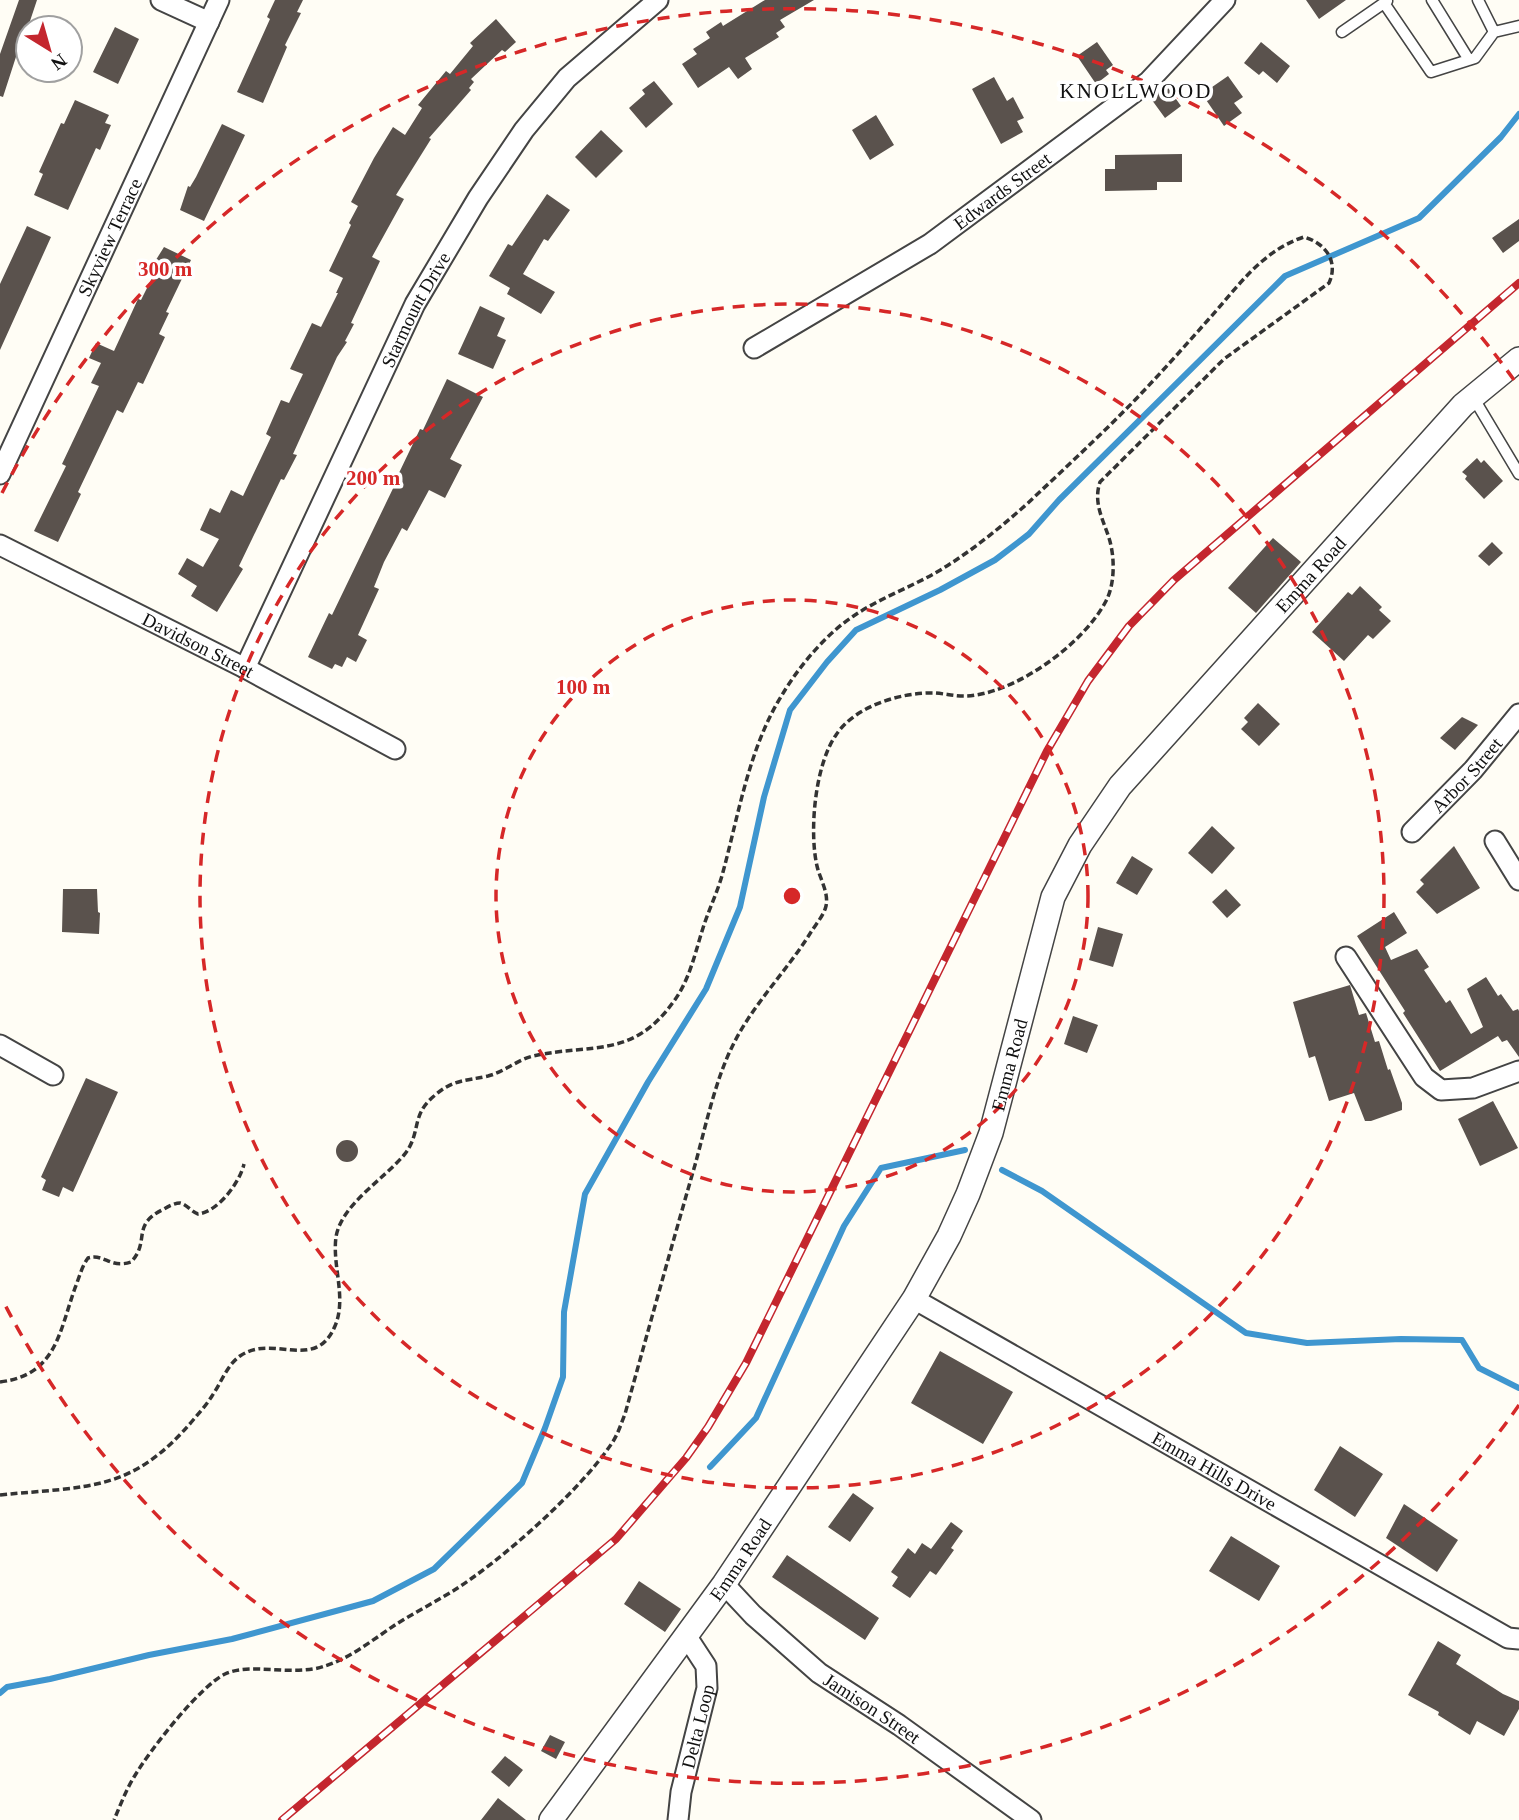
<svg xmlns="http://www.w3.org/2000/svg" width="1519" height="1820" font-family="'Times New Roman',serif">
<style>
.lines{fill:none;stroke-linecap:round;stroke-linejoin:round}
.stream{stroke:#3f96cf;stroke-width:6}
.building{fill:#5a524d}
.service-casing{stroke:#444;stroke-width:13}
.minor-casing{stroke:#444;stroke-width:23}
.tertiary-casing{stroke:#444;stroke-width:26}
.path{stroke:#333;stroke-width:3.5;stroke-dasharray:7 3.5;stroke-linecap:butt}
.service{stroke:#fff;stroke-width:10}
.minor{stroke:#fff;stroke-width:19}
.tertiary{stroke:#fff;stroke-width:23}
.rail-casing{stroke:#c4262e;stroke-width:8}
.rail{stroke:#fff;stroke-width:5;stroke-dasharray:16;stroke-linecap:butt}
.ring{fill:none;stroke:#d62828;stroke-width:3.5;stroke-dasharray:12 9}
.labels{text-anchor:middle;stroke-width:7;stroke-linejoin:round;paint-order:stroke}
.street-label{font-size:19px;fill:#111;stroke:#fff}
.neighbourhood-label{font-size:21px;letter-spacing:2px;fill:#111;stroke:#fff}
.centre{fill:#d62828;stroke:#fff;stroke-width:3.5}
.ring-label{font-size:21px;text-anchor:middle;font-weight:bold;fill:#d62828;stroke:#fff;stroke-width:7;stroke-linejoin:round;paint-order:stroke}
</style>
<rect width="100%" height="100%" fill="#fffdf5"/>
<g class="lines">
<path class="stream" d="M1002,1170L1042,1191L1246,1333L1307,1343L1401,1339L1462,1340L1479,1368L1519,1388
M710,1467L756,1418L844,1226L881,1168L965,1150
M0,1693L7,1687L50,1679L149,1655L232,1639L373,1601L434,1569L522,1483L545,1428L563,1377L564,1312L585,1194L648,1082L706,989L740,907L764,797L790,710L827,662L856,630L940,590L995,560L1029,534L1059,500L1285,276L1419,218L1501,137L1519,114"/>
</g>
<path class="building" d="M19,0H37L26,33L24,32L3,97L0,96V54Z
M275,0H303L297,12L301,13L285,45L287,47L263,103L237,92L270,19L267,17Z
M765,0H814L780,20L785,27L776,33L779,37L745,58L752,69L738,79L729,67L698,88L682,64L697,54L693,49L710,38L706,32L721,22L723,26Z
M1306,0H1346L1319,19Z
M496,19L516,42L505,52L502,50L471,79L474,82L469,88L471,90L429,138L431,139L396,195L404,199L372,257L380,261L351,323L354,324L345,341L347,342L337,357L293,454L297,455L284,480L281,479L239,566L243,569L217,612L191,596L197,586L178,574L187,558L203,567L219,539L200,530L210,508L220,513L231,490L243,496L271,437L266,434L281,400L289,403L303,374L290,369L312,323L321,327L338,293H336L343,278L329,271L351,225L349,223L358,206L351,202L374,158L393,127L405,135L422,108L418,105L446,71L450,74L473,46L470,43Z
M115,27L139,39L118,84L93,72Z
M1097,42L1113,65L1106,70L1109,74L1096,84L1077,56Z
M1261,42L1290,66L1277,83L1263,71L1259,75L1244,63Z
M1228,76L1243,97L1234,103L1242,113L1224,126L1202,94Z
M994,77L1007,101L1013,97L1024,118L1017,121L1023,132L1001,144L972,89Z
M654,81L673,104L646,128L629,108L645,94L642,90Z
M1164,82L1181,106L1165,118L1149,96Z
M75,100L109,115L105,123L111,125L100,150L96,148L68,210L34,195L43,174L39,172L61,123L64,124Z
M876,115L894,145L870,160L852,130Z
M222,124L245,135L204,221L180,210L188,186L190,187L196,177Z
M601,130L623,151L596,178L575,157Z
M1182,154V182H1157V190L1105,191V169H1115V155Z
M547,194L570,210L548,241L544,239L523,274L555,292L541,314L507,294L510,288L489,276L508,244L512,246Z
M1519,219V241L1503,253L1492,238Z
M27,226L51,237L0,350V284Z
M164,247L191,260L166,312L169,313L159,334L165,337L143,384L138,382L123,413L117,410L78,492L81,494L58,542L34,531L66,466L62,464L99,386L91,383L101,363L89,358L96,343L114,351L138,299L141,300L154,274L149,271Z
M480,306L505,318L497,336L506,340L493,369L458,354Z
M447,379L483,397L450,459L462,465L445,498L429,490L407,531L402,528L384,562L374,587L379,589L358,635L367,640L356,662L347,657L342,667L335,664L332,669L308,657L329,613L332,615L399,476L398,475L420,429L423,430Z
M1477,458L1481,463L1484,460L1503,481L1484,499L1465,479L1467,476L1462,472Z
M1273,538L1301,562L1256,613L1228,588Z
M1492,542L1503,553L1489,566L1478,556Z
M1360,586L1382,607L1379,610L1391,621L1373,639L1368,635L1344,661L1312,632L1348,592L1352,595Z
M1258,703L1280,724L1259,746L1241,729L1248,722L1244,718Z
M1462,717L1478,725L1455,750L1440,738Z
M1212,826L1235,848L1212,874L1188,853Z
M1454,846L1480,888L1437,914L1416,892L1424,884L1420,880Z
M1132,856L1153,869L1137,895L1116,883Z
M63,889H97L98,912L100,913L99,934L62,932Z
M1226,889L1241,905L1227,918L1212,902Z
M1394,912L1407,933L1385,947L1391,960L1417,949L1429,967L1424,970L1446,1003L1450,1000L1471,1034L1483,1027L1467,989L1486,977L1498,996L1501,994L1513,1011L1518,1009L1519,1011V1057L1507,1040L1502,1042L1498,1036L1440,1071L1403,1013L1405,1011L1357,936Z
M1098,927L1123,934L1113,967L1089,960Z
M1350,985L1359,1015L1366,1013L1375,1042L1379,1041L1388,1070L1390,1069L1402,1103V1110L1371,1121H1365L1354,1093L1329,1101L1315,1056L1309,1058L1293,1002Z
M1073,1016L1098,1025L1087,1053L1064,1044Z
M86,1078L118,1092L73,1192L63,1187L59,1197L42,1190L46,1180L41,1177Z
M1493,1101L1518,1148L1480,1166L1458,1119Z
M336 1151a11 11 0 1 1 22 0a11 11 0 1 1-22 0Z
M940,1351L1013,1392L983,1444L911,1403Z
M1340,1446L1383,1474L1355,1517L1314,1490Z
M853,1493L874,1508L850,1542L828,1527Z
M1404,1504L1458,1540L1437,1572L1386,1538Z
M951,1522L963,1531L951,1548L954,1550L936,1575L930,1571L910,1598L892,1586L898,1577L891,1572L908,1548L915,1554L922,1543L931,1549Z
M1231,1536L1280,1566L1259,1601L1209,1571Z
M787,1555L879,1618L865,1640L772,1577Z
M639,1581L681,1609L665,1632L624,1604Z
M1438,1641L1461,1655L1456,1664L1503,1694L1519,1701V1709L1504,1736L1477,1721L1470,1735L1438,1715L1439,1712L1408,1695Z
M550,1735L565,1742L556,1759L541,1751Z
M505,1756L523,1770L509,1787L491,1772Z
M498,1798L526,1820H481Z"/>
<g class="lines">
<g class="service-casing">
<path id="service" d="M1432,0L1469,60
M1478,0L1494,32
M1384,3L1431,72L1475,58L1494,32L1519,26
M1342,32L1387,1
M1473,397L1519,474"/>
</g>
<g class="minor-casing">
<g id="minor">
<path d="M161,0L209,22"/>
<path id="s1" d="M754,348L930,244L1148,82L1225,0"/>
<path id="s2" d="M0,474L219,0"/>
<path id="s3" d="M0,545L245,668L395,749"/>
<path id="s4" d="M245,668L415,304L478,198L524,130L567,78L658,0"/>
<path id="s5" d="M1412,832L1473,770L1519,714"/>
<path d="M1495,841L1519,880"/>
<path d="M1346,957L1424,1077L1441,1090L1473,1088L1519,1071"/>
<path d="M0,1045L53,1075"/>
<path id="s6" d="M914,1299L1508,1638L1519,1639"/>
<path id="s7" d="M724,1584L753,1615L819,1673L899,1725L1031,1820"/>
<path id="s8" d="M678,1820L681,1792L707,1688L706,1666L687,1637"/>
</g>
</g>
<g class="tertiary-casing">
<g id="tertiary">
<path id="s9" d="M551,1820L724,1584L914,1299L949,1236L968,1194L991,1133L1053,897L1080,845L1120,786L1463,405L1519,359"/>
</g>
</g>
<path class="path" d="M0,1382C56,1375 59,1333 75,1288C79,1278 82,1266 88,1258C104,1253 110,1269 131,1262C151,1241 130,1225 164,1209C169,1206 175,1203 180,1203C186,1204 192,1212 198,1214C218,1212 240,1182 244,1164
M0,1495C88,1486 132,1493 194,1419C200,1412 207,1404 212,1396C221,1383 227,1365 240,1356C273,1333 315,1373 335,1326C347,1298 332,1266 336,1237C341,1205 383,1180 404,1155C422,1133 410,1116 434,1096C453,1079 466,1081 488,1076C504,1072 517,1060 533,1056C593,1043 633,1059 674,1001C690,979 695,953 703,928C709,909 718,891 723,872C739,813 749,748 782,695C799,666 827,633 855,615C882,597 914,586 942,569C973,550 1001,527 1028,503C1064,469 1101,435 1135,400C1160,374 1184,347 1208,320C1237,288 1261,251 1304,237C1325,243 1339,261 1329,283L1224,359L1100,482C1093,503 1103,519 1109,538C1115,557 1115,584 1106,601C1084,643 1022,688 976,695C961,698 949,694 935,693C901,692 855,706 836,735C815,765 809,831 817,866C820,879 829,893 826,906C824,915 816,924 811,932C787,971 752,1005 732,1047C715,1081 705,1129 695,1165C671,1248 648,1331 625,1414C621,1424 618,1434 612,1443C580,1491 502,1560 453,1591C435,1602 416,1612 398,1623C375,1638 351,1658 325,1666C294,1677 250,1662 225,1674C199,1687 150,1750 134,1777C126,1790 120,1806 114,1820"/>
<use href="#service" class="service"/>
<use href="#minor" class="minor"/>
<use href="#tertiary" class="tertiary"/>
<g class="rail-casing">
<path id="rail" d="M282,1820L616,1539L686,1458L708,1427L746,1363L1047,751L1088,681L1129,626L1174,580L1519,283"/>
</g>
<use href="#rail" class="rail"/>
</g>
<g class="ring">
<circle cx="792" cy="896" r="296"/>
<circle cx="792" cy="896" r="592"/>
<path d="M1519 1405A887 887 0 0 1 2 1299M2 493A887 887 0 0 1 1519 387"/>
</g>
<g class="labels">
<g class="street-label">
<text dy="7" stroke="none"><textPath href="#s1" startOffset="294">Edwards Street</textPath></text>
<text dy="7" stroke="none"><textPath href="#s2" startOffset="261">Skyview Terrace</textPath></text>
<text dy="7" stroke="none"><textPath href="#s4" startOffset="397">Starmount Drive</textPath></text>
<text dy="7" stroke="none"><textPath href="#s9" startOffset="1477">Emma Road</textPath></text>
<text dy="7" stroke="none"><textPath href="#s3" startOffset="222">Davidson Street</textPath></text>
<text dy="7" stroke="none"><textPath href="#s5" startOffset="79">Arbor Street</textPath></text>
<text dy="7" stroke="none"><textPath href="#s9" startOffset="889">Emma Road</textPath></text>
<text dy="7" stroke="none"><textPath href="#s6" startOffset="346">Emma Hills Drive</textPath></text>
<text dy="7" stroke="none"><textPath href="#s9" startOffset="322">Emma Road</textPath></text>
<text dy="7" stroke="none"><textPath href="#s7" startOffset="194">Jamison Street</textPath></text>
<text dy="7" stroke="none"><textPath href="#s8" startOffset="96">Delta Loop</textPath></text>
</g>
<g class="neighbourhood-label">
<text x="1136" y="98">KNOLLWOOD</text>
</g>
</g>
<circle cx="792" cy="896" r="10" class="centre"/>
<g class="ring-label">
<text x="165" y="276">300 m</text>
<text x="373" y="485">200 m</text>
<text x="583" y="694">100 m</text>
</g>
<g transform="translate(49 49) rotate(143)"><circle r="33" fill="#ffffff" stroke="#a0a0a0" stroke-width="2"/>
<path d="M0-5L12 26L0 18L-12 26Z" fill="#c4262e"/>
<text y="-10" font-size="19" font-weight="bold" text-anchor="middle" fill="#111111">N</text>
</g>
</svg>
